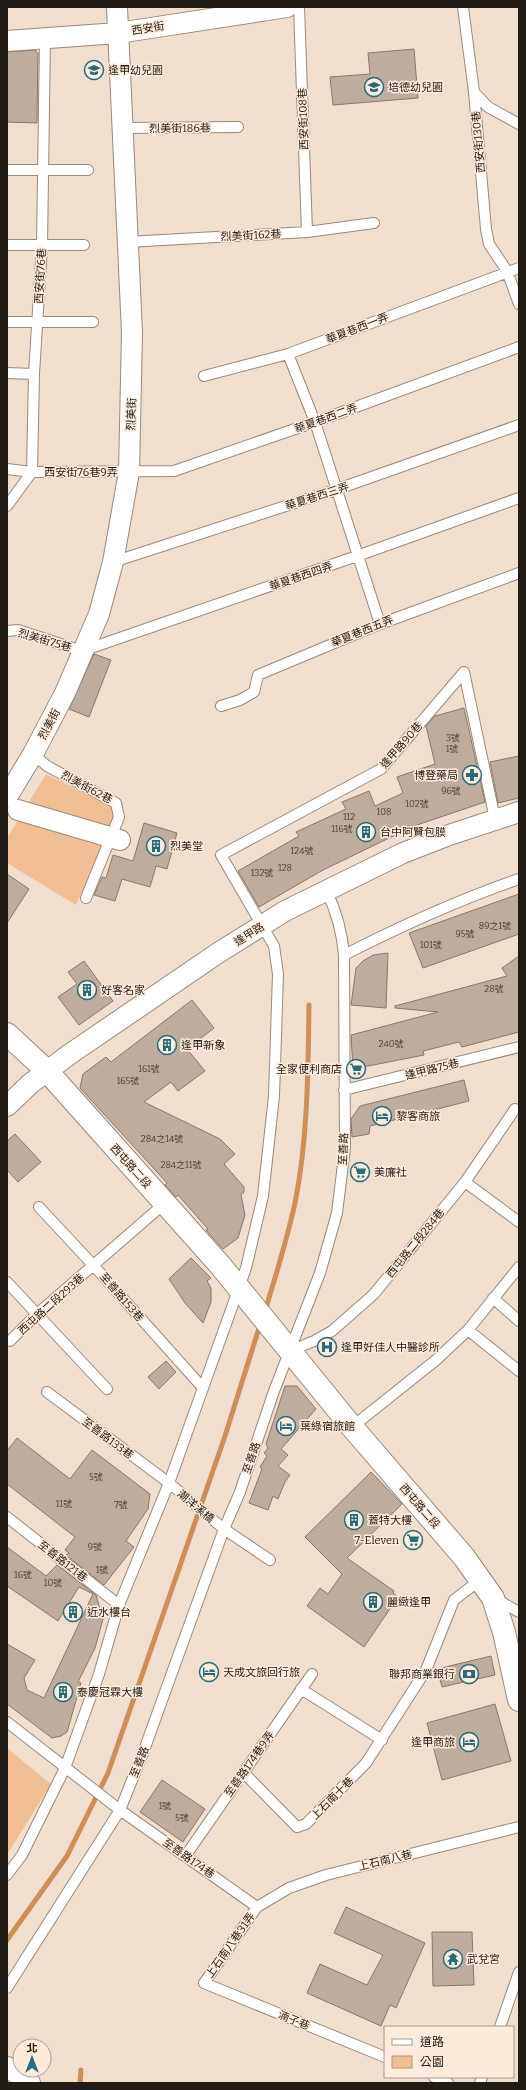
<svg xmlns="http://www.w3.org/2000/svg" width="526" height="2090" font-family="Bitter,'Noto Sans TC',serif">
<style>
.green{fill:#f0bf94}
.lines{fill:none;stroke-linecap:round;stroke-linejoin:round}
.stream{stroke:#cb8f57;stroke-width:5}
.building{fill:#bead9e;stroke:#88786a}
.lane-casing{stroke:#9a897b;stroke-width:12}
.street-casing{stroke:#9a897b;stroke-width:22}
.secondary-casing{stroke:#9a897b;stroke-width:24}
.lane{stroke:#fff;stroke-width:10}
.street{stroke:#fff;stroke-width:20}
.secondary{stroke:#fff;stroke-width:22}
.labels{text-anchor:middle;stroke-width:3;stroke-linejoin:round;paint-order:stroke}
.number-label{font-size:9px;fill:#494038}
.street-label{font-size:11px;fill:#221c16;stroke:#fdebdc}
.poi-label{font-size:11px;fill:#221c16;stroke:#fdebdc;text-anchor:start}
</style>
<rect width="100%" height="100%" fill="#f0decf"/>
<path class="green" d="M46,774L114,808L116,816L76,905L7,863V838Z
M7,1748L51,1784L7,1855Z"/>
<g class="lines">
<path class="stream" d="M265,1311C276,1275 287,1240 295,1203C308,1138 308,1071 309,1005
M7,1940L67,1856L108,1773L224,1439L260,1325
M80,2083L81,2070"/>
</g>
<path class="building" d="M414,49L418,98L333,105L330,77L370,74L368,53Z
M35,50L38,53L37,123L7,122V52Z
M94,654L111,660L89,717L69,709Z
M464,708L485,802L414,826L323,870L259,907L238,871L299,836L296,832L346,809L342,802L369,791L375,806L403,793L397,777L435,764L426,726L435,716Z
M519,756V798L498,803L490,762Z
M144,823L177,833L167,869L156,866L150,887L122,879L115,901L94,895L102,877L106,878L113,855L133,861Z
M7,874L29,889L7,923Z
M519,894V934L423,968L409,933Z
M388,953L386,1008L351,1005L356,968L363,961L373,955Z
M519,956V1032L462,1047L459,1042L423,1051L424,1055L353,1069L351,1035L438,1012L395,1008V1006L507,976L502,968Z
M84,961L113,1001L79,1025L58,997L77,984L68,972Z
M192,1000L214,1028L187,1049L205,1071L178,1091L171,1082L144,1102L220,1139L235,1154L224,1164L244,1187V1192L241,1195L245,1215L238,1238L223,1249L206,1230L208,1229L178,1195L176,1197L175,1196L165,1185L167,1183L80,1088L83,1074L106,1057L111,1062Z
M464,1080L469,1101L370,1126L369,1134L352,1137L351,1119L360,1106Z
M15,1134L41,1162L18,1182L7,1170V1141Z
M191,1258L211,1278L207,1281L211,1288V1302L203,1323L185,1303L169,1279Z
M166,1361L176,1372L159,1389L148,1377Z
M285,1386H297L316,1409L281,1449L288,1455L278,1466L290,1475L285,1482L278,1499L273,1496L268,1510L249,1503L262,1469L260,1467L267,1456L264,1453L268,1448L266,1444Z
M17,1438L70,1479L92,1450L150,1494L148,1509L126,1541L134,1547L104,1585L66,1555L69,1553L65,1550L75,1537L7,1484V1451Z
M371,1472L402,1504L347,1558L394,1591L393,1593L398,1597L364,1647L307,1606L320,1588L328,1594L342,1574L305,1537Z
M7,1547L46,1576L57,1565L96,1595L103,1619L95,1648L78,1682L81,1683L67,1732L61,1736L52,1738L7,1704V1644L35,1660L24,1678L27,1690L44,1698L93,1594L79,1587L58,1621L7,1586Z
M491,1656L495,1675L442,1687L437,1669Z
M495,1704L511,1761L442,1780L427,1723Z
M162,1780L205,1809L183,1842L140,1812Z
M346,1907L425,1943L396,2008L390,2005L381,2026L307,1993L320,1964L367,1985L383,1955L334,1933Z
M432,1932H472L474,1985L433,1986Z"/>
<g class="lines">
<g class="lane-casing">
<path id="lane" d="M299,7L307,232
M463,7L474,92L486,229L489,244L507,271L519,304
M474,92L488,107L519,124
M123,128L238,127
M7,170H88
M127,242L307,232L374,223
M7,245H84
M7,322H93
M288,354L315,422L380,624
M7,373L34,374
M204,376L288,354L519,268
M7,469L32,472L174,471L315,422L519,347
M7,506L32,472L34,374L42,246L45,38
M113,562L335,490L519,425
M7,631L18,630L82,651L357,556L519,498
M221,706L240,700L254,692L258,675L380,624L519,573
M33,754L47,766L116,803L119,817L86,898
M344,955C401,926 458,900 519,879
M344,1090L519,1047
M465,1182L519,1222
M39,1207L94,1266L203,1388
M7,1282L107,1389
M493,1298L519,1321
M468,1330L519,1371
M10,1341L37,1314L165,1203
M290,1351L314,1341L332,1331L374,1294L465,1182L515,1109
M47,1392L169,1483L224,1529L270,1560
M352,1427L436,1360L468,1330L519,1267
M7,1517L119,1605
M496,1599L519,1612
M301,1689L382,1740
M7,1722L120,1810L257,1907
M243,1772L297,1827L306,1824L366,1763L426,1670L454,1600L480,1580
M186,1855L312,1674
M7,1875L22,1855L65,1768L99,1674L119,1605L169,1483L246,1268L263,1196L274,1096L278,974L274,946L221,855L381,769L464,672L495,819
M7,1988L120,1810L143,1753L224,1529L240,1492L274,1391L320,1273L337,1213L345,1148L344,955C342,931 337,912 326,890
M500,2027L519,1972
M385,2057L204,1983L257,1907L289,1888L326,1875L519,1827
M434,2077L448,2083
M480,2083L482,2077"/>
</g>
<g class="street-casing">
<path id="street" d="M7,41L118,33L287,7
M7,797L33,754L65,693L99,614L113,562L129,472L132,333L117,7
M18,810L120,840
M7,1106L30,1084L70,1054L218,953L285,911L403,853L449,835L519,812
M7,2067L30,2083"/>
</g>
<g class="secondary-casing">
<path id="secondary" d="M7,1034L47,1071L220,1265L352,1427L464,1557L493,1598L504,1632L519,1700"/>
</g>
<use href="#lane" class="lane"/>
<use href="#street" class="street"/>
<use href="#secondary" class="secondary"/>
</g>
<defs>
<g id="school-ring" transform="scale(1)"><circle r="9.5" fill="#fdebdc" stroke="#296a7d" stroke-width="1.5"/><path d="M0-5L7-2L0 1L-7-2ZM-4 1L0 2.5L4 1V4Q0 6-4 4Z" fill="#296a7d"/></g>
<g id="pharmacy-ring" transform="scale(1)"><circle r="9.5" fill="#fdebdc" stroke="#296a7d" stroke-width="1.5"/><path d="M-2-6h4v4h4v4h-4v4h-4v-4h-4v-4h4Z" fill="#296a7d"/></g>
<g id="building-ring" transform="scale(1)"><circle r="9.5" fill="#fdebdc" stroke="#296a7d" stroke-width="1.5"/><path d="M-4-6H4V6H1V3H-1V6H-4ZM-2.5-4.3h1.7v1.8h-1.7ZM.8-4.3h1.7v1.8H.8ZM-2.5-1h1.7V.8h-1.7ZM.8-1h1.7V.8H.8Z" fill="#296a7d"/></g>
<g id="supermarket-ring" transform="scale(1)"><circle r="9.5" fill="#fdebdc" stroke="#296a7d" stroke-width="1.5"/><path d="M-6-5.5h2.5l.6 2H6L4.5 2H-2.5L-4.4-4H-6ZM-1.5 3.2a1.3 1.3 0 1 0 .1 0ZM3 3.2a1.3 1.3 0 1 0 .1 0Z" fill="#296a7d"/></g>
<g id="hotel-ring" transform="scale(1)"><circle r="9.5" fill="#fdebdc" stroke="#296a7d" stroke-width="1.5"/><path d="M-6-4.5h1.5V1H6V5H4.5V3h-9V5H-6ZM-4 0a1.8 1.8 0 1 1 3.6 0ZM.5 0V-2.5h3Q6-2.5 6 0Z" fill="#296a7d"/></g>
<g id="hospital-ring" transform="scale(1)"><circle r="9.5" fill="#fdebdc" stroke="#296a7d" stroke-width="1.5"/><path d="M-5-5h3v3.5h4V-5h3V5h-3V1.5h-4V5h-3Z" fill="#296a7d"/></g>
<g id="bank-ring" transform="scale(1)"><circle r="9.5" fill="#fdebdc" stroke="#296a7d" stroke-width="1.5"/><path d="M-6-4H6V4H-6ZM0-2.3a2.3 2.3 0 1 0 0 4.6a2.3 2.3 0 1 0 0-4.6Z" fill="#296a7d"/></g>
<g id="temple-ring" transform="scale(1)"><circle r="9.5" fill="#fdebdc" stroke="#296a7d" stroke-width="1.5"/><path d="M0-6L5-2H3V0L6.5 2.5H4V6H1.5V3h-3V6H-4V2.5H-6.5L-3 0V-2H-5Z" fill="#296a7d"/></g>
</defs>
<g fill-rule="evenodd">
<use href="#school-ring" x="94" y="70"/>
<use href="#school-ring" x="374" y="87"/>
<use href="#pharmacy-ring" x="472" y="775"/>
<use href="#building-ring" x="366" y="832"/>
<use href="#building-ring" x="156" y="846"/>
<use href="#building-ring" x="87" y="990"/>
<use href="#building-ring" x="167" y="1045"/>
<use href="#supermarket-ring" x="356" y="1069"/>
<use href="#hotel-ring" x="382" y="1116"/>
<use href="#supermarket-ring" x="360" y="1172"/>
<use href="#hospital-ring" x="327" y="1347"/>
<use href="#hotel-ring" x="286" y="1426"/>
<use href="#building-ring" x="354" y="1520"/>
<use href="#supermarket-ring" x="413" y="1540"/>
<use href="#building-ring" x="373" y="1602"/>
<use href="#building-ring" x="73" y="1612"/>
<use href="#hotel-ring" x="209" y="1672"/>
<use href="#bank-ring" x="469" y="1674"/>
<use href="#building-ring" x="63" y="1692"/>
<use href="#hotel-ring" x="469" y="1742"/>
<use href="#temple-ring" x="453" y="1959"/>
</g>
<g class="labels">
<g class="number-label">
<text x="453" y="741">3號</text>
<text x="452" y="752">1號</text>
<text x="451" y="794">96號</text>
<text x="417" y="807">102號</text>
<text x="384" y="815">108</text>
<text x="349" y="820">112</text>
<text x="342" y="832">116號</text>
<text x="302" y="854">124號</text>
<text x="285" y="871">128</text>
<text x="262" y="876">132號</text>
<text x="495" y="929">89之1號</text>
<text x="465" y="937">95號</text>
<text x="431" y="948">101號</text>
<text x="494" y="992">28號</text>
<text x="391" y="1047">240號</text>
<text x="149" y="1072">161號</text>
<text x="128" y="1084">165號</text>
<text x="162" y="1142">284之14號</text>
<text x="181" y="1168">284之11號</text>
<text x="96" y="1480">5號</text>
<text x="64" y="1507">11號</text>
<text x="121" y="1508">7號</text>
<text x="95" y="1550">9號</text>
<text x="102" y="1573">1號</text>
<text x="23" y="1578">16號</text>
<text x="53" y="1586">10號</text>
<text x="165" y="1809">1號</text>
<text x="182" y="1821">5號</text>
</g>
<g class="street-label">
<text transform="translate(148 28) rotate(-9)" y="4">西安街</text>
<text transform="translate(303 119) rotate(-92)" y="4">西安街108巷</text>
<text transform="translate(180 128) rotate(-1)" y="4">烈美街186巷</text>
<text transform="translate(478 142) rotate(-95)" y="4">西安街130巷</text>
<text transform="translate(251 235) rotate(-3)" y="4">烈美街162巷</text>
<text transform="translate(40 276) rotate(-87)" y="4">西安街76巷</text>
<text transform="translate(357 328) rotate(-21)" y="4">華夏巷西一弄</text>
<text transform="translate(131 414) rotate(-88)" y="4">烈美街</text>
<text transform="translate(326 418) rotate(-20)" y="4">華夏巷西二弄</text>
<text x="81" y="476">西安街76巷9弄</text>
<text transform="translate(317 496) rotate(-18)" y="4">華夏巷西三弄</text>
<text transform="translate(301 576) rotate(-19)" y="4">華夏巷西四弄</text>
<text transform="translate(362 631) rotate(-22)" y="4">華夏巷西五弄</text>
<text transform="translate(45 640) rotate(16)" y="4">烈美街75巷</text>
<text transform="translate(49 724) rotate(-62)" y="4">烈美街</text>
<text transform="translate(401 745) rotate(-49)" y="4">逢甲路90巷</text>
<text transform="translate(87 787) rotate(28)" y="4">烈美街62巷</text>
<text transform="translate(249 934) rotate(-32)" y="4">逢甲路</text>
<text transform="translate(432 1069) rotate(-14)" y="4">逢甲路75巷</text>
<text transform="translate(343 1149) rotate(-87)" y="4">至善路</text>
<text transform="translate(131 1166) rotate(48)" y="4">西屯路二段</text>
<text transform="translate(415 1243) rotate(-51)" y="4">西屯路二段284巷</text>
<text transform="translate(122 1297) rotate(49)" y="4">至善路153巷</text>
<text transform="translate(51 1304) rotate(-42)" y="4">西屯路二段293巷</text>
<text transform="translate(108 1438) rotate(37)" y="4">至善路133巷</text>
<text transform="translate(251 1458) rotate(-71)" y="4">至善路</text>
<text transform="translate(196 1506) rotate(40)" y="4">潮洋溪橋</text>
<text transform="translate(420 1506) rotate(49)" y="4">西屯路二段</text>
<text transform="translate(63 1561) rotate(38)" y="4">至善路121巷</text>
<text transform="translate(139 1762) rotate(-68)" y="4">至善路</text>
<text transform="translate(249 1764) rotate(-55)" y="4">至善路174巷9弄</text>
<text transform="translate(332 1798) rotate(-45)" y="4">上石南十巷</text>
<text transform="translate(189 1858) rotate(35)" y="4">至善路174巷</text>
<text transform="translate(385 1860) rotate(-14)" y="4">上石南八巷</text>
<text transform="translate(230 1945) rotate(-55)" y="4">上石南八巷31弄</text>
<text transform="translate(294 2020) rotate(22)" y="4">湳子巷</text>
</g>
<g class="poi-label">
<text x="108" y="74">逢甲幼兒園</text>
<text x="388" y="91">培德幼兒園</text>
<text x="458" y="779" text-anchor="end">博登藥局</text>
<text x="380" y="836">台中阿賢包膜</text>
<text x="170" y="850">烈美堂</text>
<text x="101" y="994">好客名家</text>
<text x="181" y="1049">逢甲新象</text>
<text x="342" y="1073" text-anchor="end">全家便利商店</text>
<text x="396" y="1120">黎客商旅</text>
<text x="374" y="1176">美廉社</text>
<text x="341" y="1351">逢甲好佳人中醫診所</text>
<text x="300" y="1430">葉綠宿旅館</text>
<text x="368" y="1524">蓋特大樓</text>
<text x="399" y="1544" text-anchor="end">7-Eleven</text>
<text x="387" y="1606">麗緻逢甲</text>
<text x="87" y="1616">近水樓台</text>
<text x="223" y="1676">天成文旅回行旅</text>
<text x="455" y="1678" text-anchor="end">聯邦商業銀行</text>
<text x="77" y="1696">泰慶冠霖大樓</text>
<text x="455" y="1746" text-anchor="end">逢甲商旅</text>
<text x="467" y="1963">武兌宮</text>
</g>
</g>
<rect width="526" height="2090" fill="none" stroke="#221c16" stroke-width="16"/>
<rect x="384" y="2026" width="130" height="52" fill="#fdebdc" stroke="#a5988d"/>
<rect x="392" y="2039" width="20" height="6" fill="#ffffff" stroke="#a5988d"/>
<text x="420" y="2046" font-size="12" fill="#221c16">道路</text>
<rect x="392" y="2056" width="20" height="12" fill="#f0bf94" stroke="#a5988d"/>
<text x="420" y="2066" font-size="12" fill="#221c16">公園</text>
<g transform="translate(32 2058)"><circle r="19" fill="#fdebdc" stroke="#a5988d"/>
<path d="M0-3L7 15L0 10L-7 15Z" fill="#296a7d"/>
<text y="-6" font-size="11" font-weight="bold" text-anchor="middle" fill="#221c16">北</text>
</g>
</svg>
